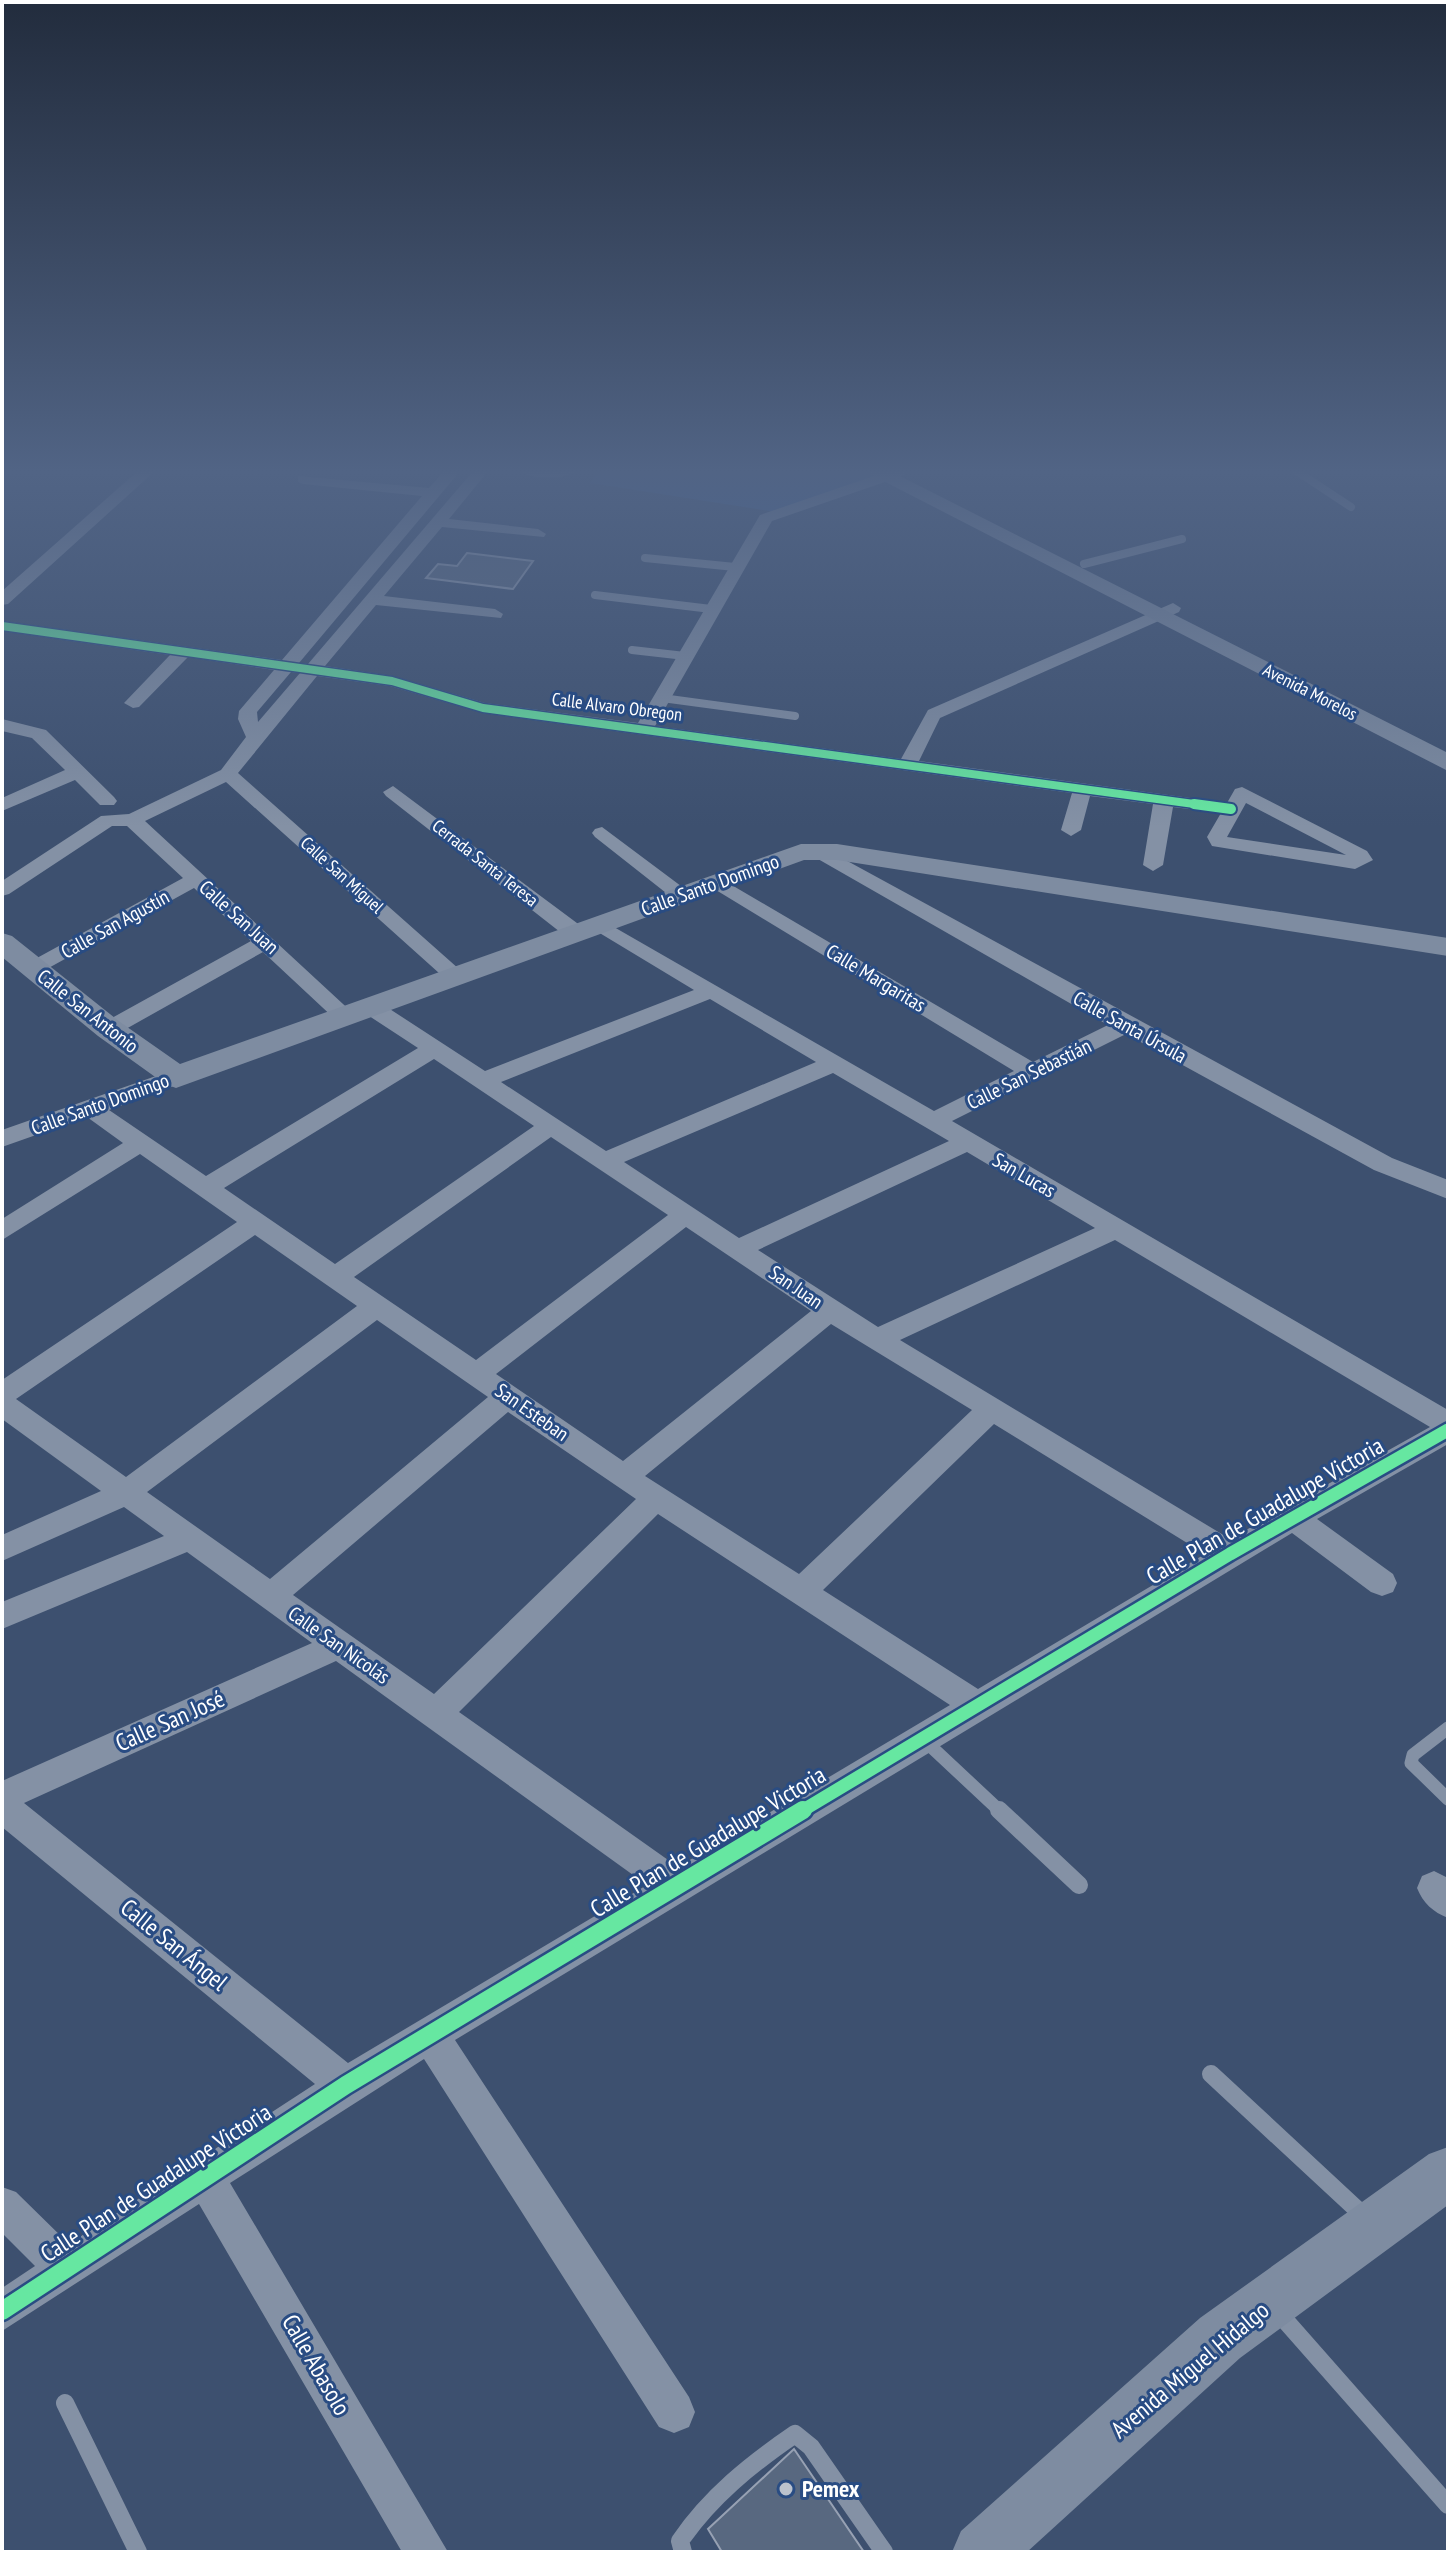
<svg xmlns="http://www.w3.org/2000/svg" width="1450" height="2554" font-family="'PT Sans Narrow',sans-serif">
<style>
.green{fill:#3e6299}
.building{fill:#586880;stroke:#97a1b3;stroke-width:2}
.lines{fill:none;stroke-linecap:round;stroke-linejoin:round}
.lane-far2{stroke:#8491a5;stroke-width:8}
.lane-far1{stroke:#8491a5;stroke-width:13}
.lane{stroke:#8491a5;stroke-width:18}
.street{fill:#8491a5;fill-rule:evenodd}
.secondary{fill:#7e8ca1;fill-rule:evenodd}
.cycleway-far3-casing{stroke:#294c83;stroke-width:11}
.cycleway-far2-casing{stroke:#294c83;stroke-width:14}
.cycleway-far1-casing{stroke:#294c83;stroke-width:18}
.cycleway-casing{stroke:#294c83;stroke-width:23}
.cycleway-far3{stroke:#66e7a1;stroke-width:8}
.cycleway-far2{stroke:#66e7a1;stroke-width:10}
.cycleway-far1{stroke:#66e7a1;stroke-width:13}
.cycleway{stroke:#66e7a1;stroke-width:18}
.poi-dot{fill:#bbc2cd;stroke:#294c83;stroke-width:3}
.labels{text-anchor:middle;stroke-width:6;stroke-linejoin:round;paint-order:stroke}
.far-street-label{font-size:18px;fill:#fff;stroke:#294c83}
.street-label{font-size:20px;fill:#fff;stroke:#294c83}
.near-street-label{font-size:24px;fill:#fff;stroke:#294c83}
.near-poi-label{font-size:24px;font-weight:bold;fill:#fff;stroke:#294c83;text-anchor:start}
</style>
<rect width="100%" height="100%" fill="#3d506f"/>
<path class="green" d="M599,470H864L876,477L776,512L590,483Z"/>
<path class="building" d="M467,553L533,561L513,589L426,578L438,564L457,566Z
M794,2449L864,2552H722L708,2529Z"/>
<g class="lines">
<path class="lane-far2" d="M1295,470L1351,507
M645,558L735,567
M1084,564L1182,539
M595,595L711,609
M632,650L685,656
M662,698L795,716"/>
<path class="lane-far1" d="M1448,1728L1413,1755L1411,1763L1448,1799
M924,1740L1001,1812"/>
<path class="lane" d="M999,1810L1079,1885
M1211,2074L1364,2216
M1277,2311L1448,2505
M65,2403L138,2552
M683,2552L680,2541C710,2497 751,2464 795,2434L811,2447L884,2552"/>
<path class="street" d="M139,470H156L8,604L2,605V591Z
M445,470H461L299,663L308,664L474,470H489L449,519L538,529L546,534L544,537L442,527L384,596L495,609L503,614L501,618L376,605L325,666L392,676L485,703L638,723L760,515L891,470H906L905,475L772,521L655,726L901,759L928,710L1173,603L1181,608L1179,612L940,718L919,761L1227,803L1235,789L1242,787L1367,851L1373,860L1355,869L1212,846L1207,837L1221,813L1173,807L1163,865L1153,871L1143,865L1153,804L1090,796L1081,830L1071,836L1061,830L1072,793L483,713L390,686L317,676L238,773L468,977L465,982H449L226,782L145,821L356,1016L353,1021H337L263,952L117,1034H101L98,1029L101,1024L251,941L194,888L34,976L26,974L23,969L26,964L183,878L127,826H112L9,894L2,896V881L101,816L129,814L221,770L246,737L238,719L239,711L274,670L188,657L139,707L133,708L124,703L170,655L2,631V621L282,660L422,496L303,484L298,482V476L429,488ZM291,672L300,673L258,722L257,712ZM1246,803L1346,855L1227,837Z
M517,470H579C565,480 531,480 517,470Z
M2,719L46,730L114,797L117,801L114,805H100L75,780L2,811V798L65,770L32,738L2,731Z
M393,786L585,929L588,934L585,939H569L386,796L383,792Z
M602,827L689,892L692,896L689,900H675L595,837L592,833L595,829Z
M818,845L1392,1158L1448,1180V1199L1374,1170L1126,1034L952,1121L1448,1410V1444L1317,1519L1393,1574L1397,1583L1393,1592L1382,1596L1371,1592L1292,1533L455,2040L689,2397L695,2412L689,2427L674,2433L659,2427L424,2059L230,2183L448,2552H402L199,2204L2,2331V2288L35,2266L2,2233V2187L16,2192L69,2244L315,2084L2,1827V1781L312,1643L187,1552L2,1629V1602L164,1536L124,1507L2,1561V1535L101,1491L2,1419V1380L237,1222L140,1154L2,1240V1219L123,1143L87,1117L2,1147V1130L176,1069L184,1072L188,1077L184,1082L109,1110L206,1176L418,1048L363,1012L360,1007L363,1002H379L485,1071L694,990L593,929L589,925L600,919L934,1111L1014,1071L711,887L708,883L711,879L718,877L1033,1062L1108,1025L811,855L808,851L811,847ZM710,999L816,1062L606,1151L501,1082ZM434,1059L534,1126L335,1264L224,1188ZM833,1073L949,1141L739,1238L624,1162ZM551,1137L668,1215L476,1360L354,1277ZM967,1152L1095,1228L878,1327L758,1250ZM686,1227L811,1311L623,1461L496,1374ZM255,1235L357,1306L126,1477L16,1399ZM1115,1240L1430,1427L1230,1539L900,1340ZM377,1320L488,1397L270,1579L147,1492ZM831,1324L972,1410L799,1574L645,1476ZM508,1412L636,1499L434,1694L293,1595ZM994,1424L1205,1554L978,1689L823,1590ZM658,1514L950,1705L678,1867L459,1712ZM336,1661L647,1885L348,2063L24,1803Z
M1434,1871L1448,1878V1918C1433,1912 1423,1903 1417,1888L1422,1876Z"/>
<path class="secondary" d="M862,470H888L1448,753V771Z
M801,844H837L1448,938V956L837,860H804L176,1088L165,1084L98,1036L2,957V933L12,936L120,1022L180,1064Z
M1448,2147V2205L1240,2358L1027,2552H952L961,2531L1200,2318L1429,2154Z"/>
<g class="cycleway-far3-casing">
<path id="cycleway-far3" d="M2,626L392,681L483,708L1209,806"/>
</g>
<g class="cycleway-far2-casing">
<path id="cycleway-far2" d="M1194,804L1231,809"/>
</g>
<g class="cycleway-far1-casing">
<path id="cycleway-far1" d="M800,1812L1230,1554L1448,1430"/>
</g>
<g class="cycleway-casing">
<path id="cycleway" d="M2,2311L346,2085L803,1810"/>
</g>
<use href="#cycleway-far3" class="cycleway-far3"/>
<use href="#cycleway-far2" class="cycleway-far2"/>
<use href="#cycleway-far1" class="cycleway-far1"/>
<use href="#cycleway" class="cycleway"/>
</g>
<linearGradient id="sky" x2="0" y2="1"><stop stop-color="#222c3d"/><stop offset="0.57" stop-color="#516485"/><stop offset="1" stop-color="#516485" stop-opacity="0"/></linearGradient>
<rect width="1450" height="827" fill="url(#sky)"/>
<circle class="poi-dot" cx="786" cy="2489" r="8"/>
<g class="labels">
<g class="far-street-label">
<text transform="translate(1310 692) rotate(27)" y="6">Avenida Morelos</text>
<text transform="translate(617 707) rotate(7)" y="6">Calle Alvaro Obregon</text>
<text transform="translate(485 863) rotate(38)" y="6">Cerrada Santa Teresa</text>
<text transform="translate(342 875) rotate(42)" y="6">Calle San Miguel</text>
</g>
<g class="street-label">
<text transform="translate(710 885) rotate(-20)" y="7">Calle Santo Domingo</text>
<text transform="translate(239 917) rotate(42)" y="7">Calle San Juan</text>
<text transform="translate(115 924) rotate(-29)" y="7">Calle San Agustín</text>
<text transform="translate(876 978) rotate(31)" y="7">Calle Margaritas</text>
<text transform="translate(88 1011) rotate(38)" y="7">Calle San Antonio</text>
<text transform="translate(1130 1027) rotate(29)" y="7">Calle Santa Úrsula</text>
<text transform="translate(1029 1074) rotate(-26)" y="7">Calle San Sebastián</text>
<text transform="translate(100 1104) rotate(-20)" y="7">Calle Santo Domingo</text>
<text transform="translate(1024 1175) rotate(30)" y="7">San Lucas</text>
<text transform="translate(796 1287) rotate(34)" y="7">San Juan</text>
<text transform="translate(532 1412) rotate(35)" y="7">San Esteban</text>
<text transform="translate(339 1645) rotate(35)" y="7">Calle San Nicolás</text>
</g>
<g class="near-street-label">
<text transform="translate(1265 1511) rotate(-30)" y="8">Calle Plan de Guadalupe Victoria</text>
<text transform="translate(170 1721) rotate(-24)" y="8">Calle San José</text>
<text transform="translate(708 1842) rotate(-31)" y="8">Calle Plan de Guadalupe Victoria</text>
<text transform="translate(174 1945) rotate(39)" y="8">Calle San Ángel</text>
<text transform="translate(156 2183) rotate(-33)" y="8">Calle Plan de Guadalupe Victoria</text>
<text transform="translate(316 2365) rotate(60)" y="8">Calle Abasolo</text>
<text transform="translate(1190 2370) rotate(-40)" y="8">Avenida Miguel Hidalgo</text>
</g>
<g class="near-poi-label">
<text x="802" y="2497">Pemex</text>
</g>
</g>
<rect width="1450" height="2554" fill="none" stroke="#ffffff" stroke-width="8"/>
</svg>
